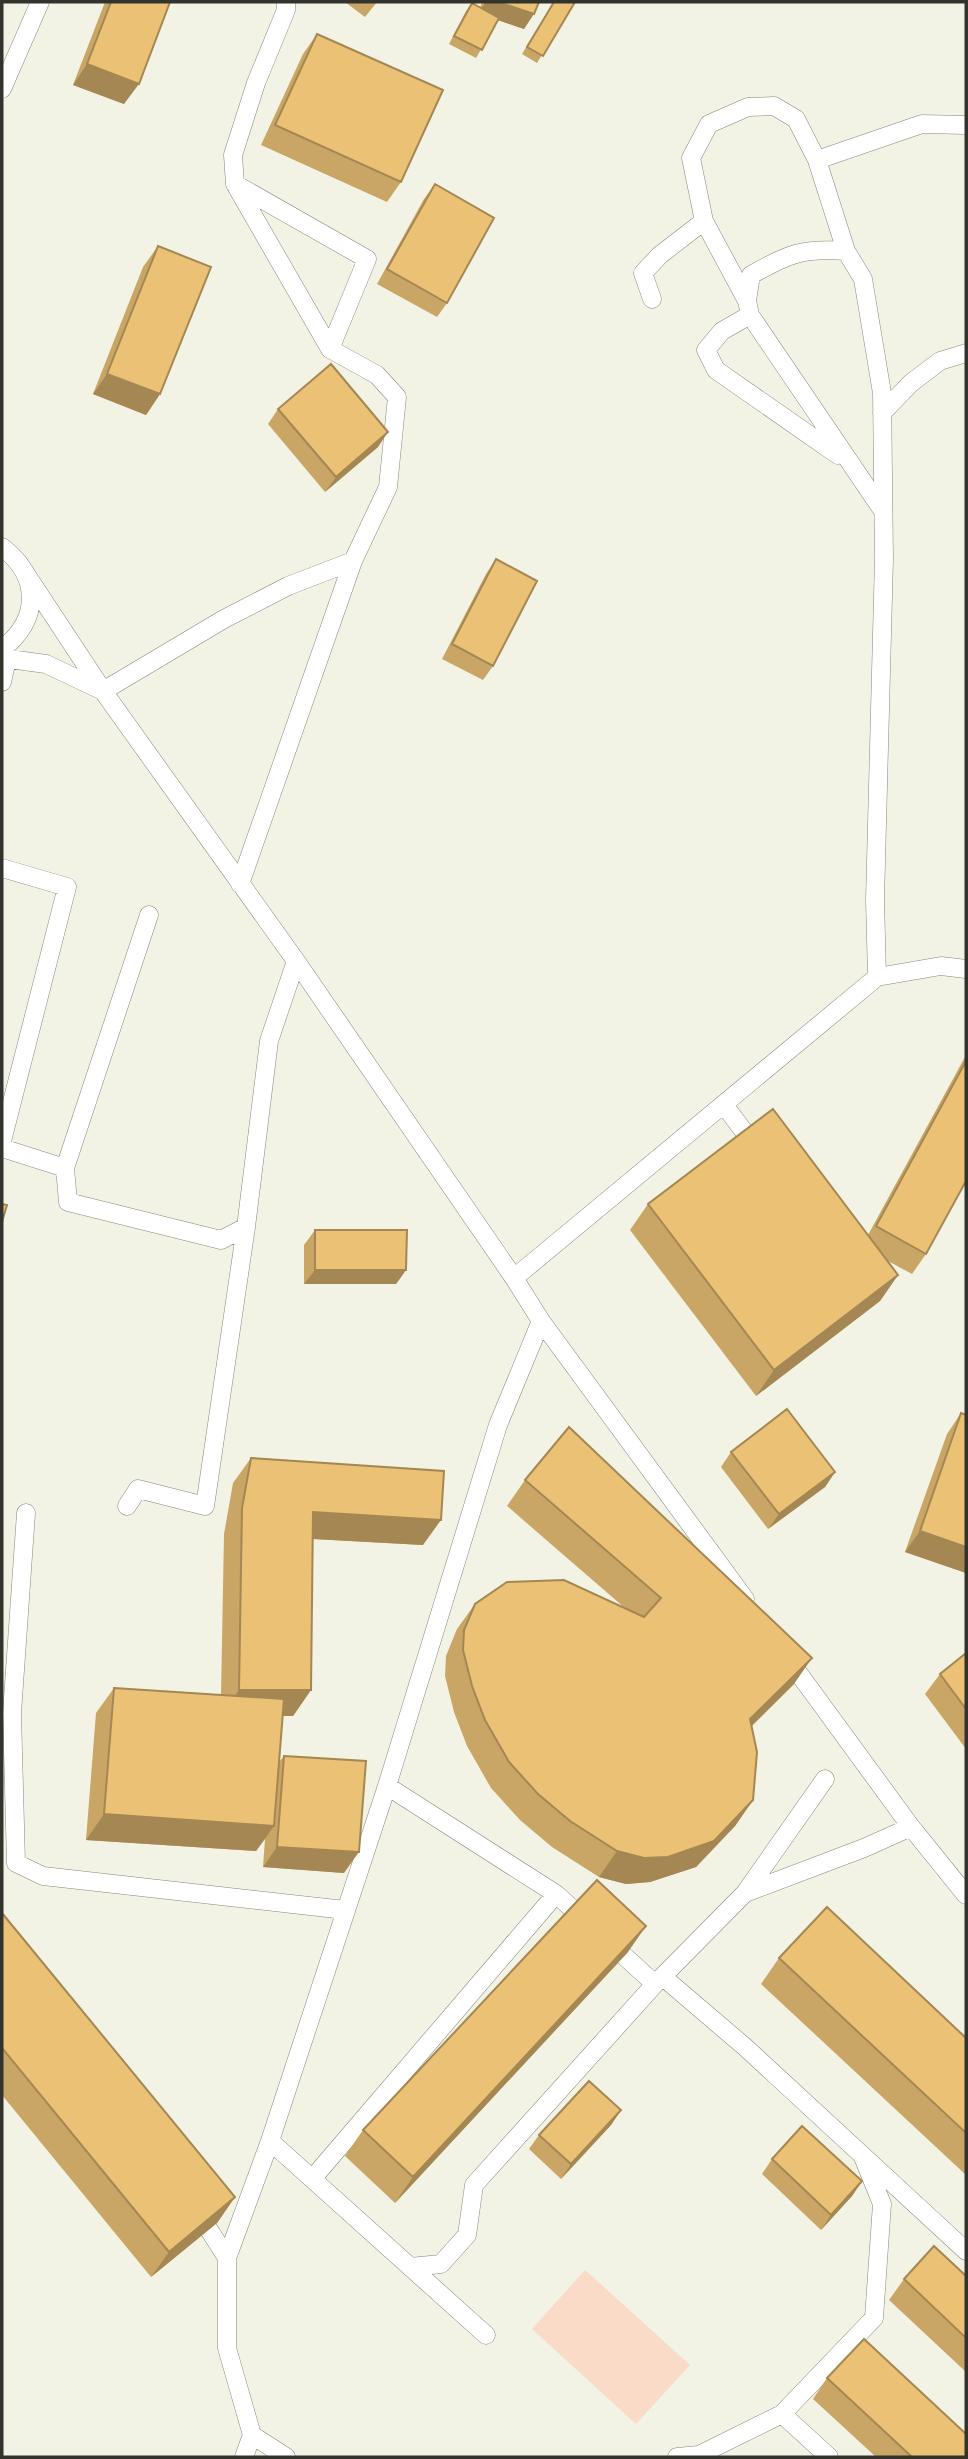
<svg xmlns="http://www.w3.org/2000/svg" width="968" height="2459" font-family="'PT Serif',serif">
<style>
.green{fill:#f9dbc8}
.lines{fill:none;stroke-linecap:round;stroke-linejoin:round}
.lane-casing{stroke:#86887b;stroke-width:19}
.lane{stroke:#fff;stroke-width:18}
.wall{fill:#c9a665}
.shaded-wall{fill:#a48752}
.building{fill:#eac175;stroke:#a48752;stroke-width:2}
</style>
<rect width="100%" height="100%" fill="#f2f3e5"/>
<path class="green" d="M585,2270L690,2365L636,2424L532,2329Z"/>
<g class="lines">
<g class="lane-casing">
<path id="lane" d="M2,89L40,2
M817,160L922,124L966,125
M235,184L367,259L330,349
M652,299L643,273L660,255L704,221
M747,301L751,275C788,254 802,248 846,251
M750,315L722,331L706,350L716,370L838,455
M882,413L911,383L940,361L966,353
M2,547C41,577 40,620 2,649
M18,562L103,691L296,961L514,1278L541,1321L745,1599
M2,658L46,664L103,691
M2,682L7,659
M103,691L224,619L288,586L353,561
M2,868L67,887L2,1141
M240,884L353,561L388,487L397,397L377,375L330,349L235,184L233,155L256,83L286,10V2
M877,977L875,900L884,558L882,393L863,279L846,251L817,160L796,119L774,106L748,107L709,124L691,158L704,221L747,301L750,315L883,511
M724,1105L758,1150
M2,1148L65,1168L149,915
M65,1168L68,1202L221,1240L246,1227
M514,1278L877,977L941,966L966,969
M127,1506L138,1489L205,1506L246,1227L269,1041L296,961
M26,1513L12,1713L16,1863L43,1876L345,1910
M786,1656L911,1827L966,1895
M387,1786L556,1894L655,1984
M745,1893L825,1779
M663,1977L745,2047L966,2251
M270,2141L486,2335
M312,2179L556,1894
M197,2211L227,2258
M410,2267L441,2264L467,2235L474,2185L655,1984L745,1893L864,1848L911,1827
M782,2414L829,2457
M252,2435L286,2457
M244,2457L252,2435L227,2348V2258L270,2141L387,1786L498,1425L541,1321
M677,2457L699,2455L782,2414L874,2318L882,2204L863,2157"/>
</g>
<use href="#lane" class="lane"/>
</g>
<path class="wall" d="M105,2H170L124,104L73,85Z
M345,2H377L365,17Z
M482,2H539L524,29L498,20L476,58L449,44L466,11L472,3L480,8Z
M554,2H575L537,63L522,54Z
M317,34L401,182L387,202L261,145L303,54Z
M435,184L447,303L437,317L377,284L424,199Z
M158,246L160,394L146,415L93,394L143,267Z
M278,409L378,447L325,492L268,424Z
M496,559L493,666L483,680L442,659L486,574Z
M966,1055V1181L926,1254L912,1274L888,1261L898,1275L880,1301L756,1396L630,1230L648,1204L868,1235Z
M315,1230L406,1270L396,1284H304V1245Z
M961,1413L966,1415V1573L905,1552L947,1434Z
M731,1452L835,1472L825,1487L768,1529L721,1467Z
M251,1458L423,1545L313,1539L311,1690L293,1716H283L279,1762L284,1756L344,1873L263,1867L265,1839L256,1851L86,1840L96,1713L114,1688L221,1695L224,1534L233,1483Z
M525,1480L794,1684L752,1726L753,1800L735,1826L696,1867L650,1882L626,1884L599,1877L552,1847L520,1820L491,1788L467,1746L454,1712L445,1676L446,1656L457,1629L475,1604L626,1609L507,1506Z
M966,1653V1749L925,1694L940,1674Z
M2,1913L235,2197L217,2223L151,2277L2,2095Z
M628,1952L395,2203L345,2156L363,2130Z
M779,1958L966,2038V2175L761,1984Z
M621,2110L611,2125L561,2179L529,2149L539,2135Z
M772,2159L862,2181L852,2196L821,2230L762,2174Z
M966,2276V2372L889,2300L904,2279Z
M827,2378L966,2457H876L813,2399Z"/>
<path class="shaded-wall" d="M486,2H498L534,14L524,29L478,13Z
M87,64L139,84L124,104L73,85Z
M107,374L160,394L146,415L93,394Z
M388,432L378,447L325,492L336,477Z
M315,1270H406L396,1284H304Z
M898,1275L880,1301L756,1396L774,1370Z
M835,1472L825,1487L768,1529L779,1514Z
M313,1512L441,1520L423,1545L295,1538Z
M920,1531L966,1547V1573L905,1552Z
M812,1658L794,1684L732,1745L750,1719Z
M239,1690H311L293,1716L221,1715Z
M753,1800L735,1826L696,1867L650,1882L626,1884L599,1877L617,1851Z
M104,1814L274,1826L256,1851L86,1840Z
M277,1847L359,1852L344,1873L263,1867Z
M646,1926L628,1952L395,2203L413,2177Z
M621,2110L611,2125L561,2179L571,2164Z
M862,2181L852,2196L821,2230L831,2215Z
M235,2197L217,2223L151,2277L169,2252Z"/>
<path class="building" d="M111,2H170L139,84L87,64Z
M498,2H539L534,14Z
M554,2H575L543,56L527,47Z
M472,3L499,18L482,50L454,36Z
M317,34L443,90L401,182L275,125Z
M435,184L494,218L447,303L387,269Z
M158,246L211,267L160,394L107,374Z
M331,364L388,432L336,477L278,409Z
M496,559L537,581L493,666L452,644Z
M966,1061V1181L926,1254L876,1226Z
M773,1109L898,1275L774,1370L648,1204Z
M2,1204L7,1205L2,1222Z
M315,1230H407L406,1270H315Z
M787,1409L835,1472L779,1514L731,1452Z
M961,1413L966,1415V1547L920,1531Z
M569,1427L812,1658L750,1719L757,1752L753,1800L714,1841L668,1857L644,1858L617,1851L570,1821L538,1794L509,1762L485,1720L472,1686L463,1650L464,1630L475,1604L507,1582L564,1580L644,1617L661,1598L525,1480Z
M251,1458L444,1471L441,1520L313,1512L311,1690H239L242,1508Z
M966,1653V1709L940,1674Z
M114,1688L284,1699L274,1826L104,1814Z
M284,1756L366,1761L359,1852L277,1847Z
M597,1880L646,1926L413,2177L363,2130Z
M827,1907L966,2038V2133L779,1958Z
M2,1913L235,2197L169,2252L2,2048Z
M589,2081L621,2110L571,2164L539,2135Z
M802,2126L862,2181L831,2215L772,2159Z
M934,2246L966,2276V2338L904,2279Z
M864,2339L966,2434V2457H912L827,2378Z"/>
<rect width="968" height="2459" fill="none" stroke="#32332d" stroke-width="7"/>
</svg>
